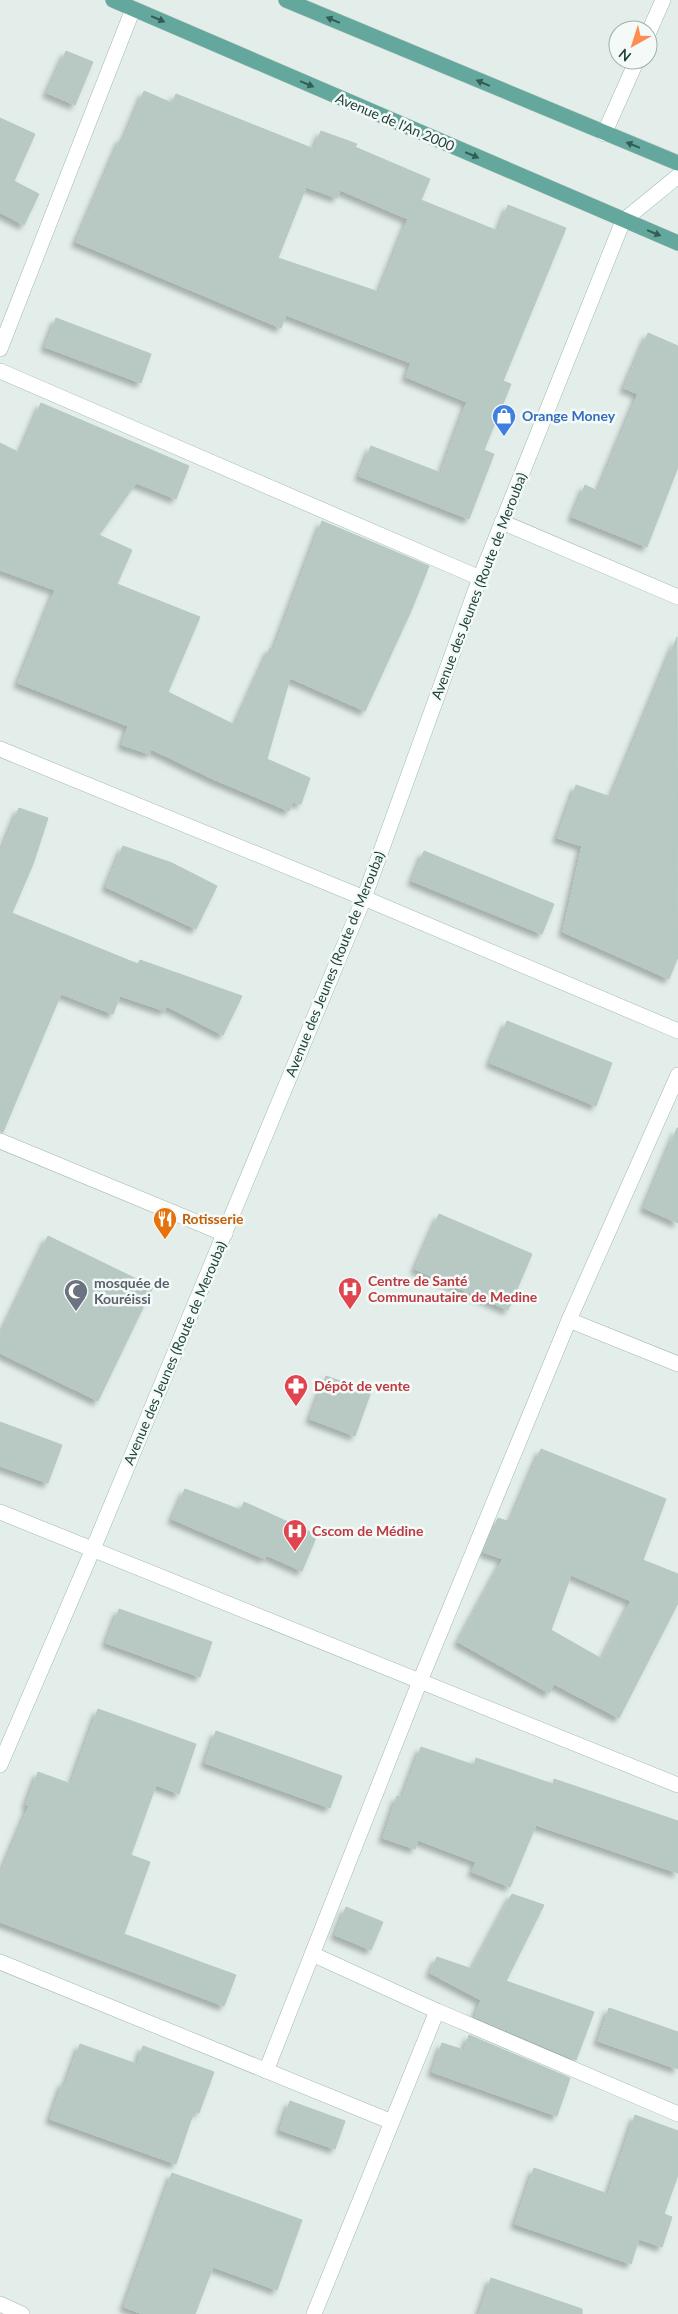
<svg xmlns="http://www.w3.org/2000/svg" width="678" height="2314" font-family="Lato,sans-serif">
<style>
.building{fill:#b8c9c4;stroke:#b5c9c2;fill-rule:evenodd;filter:url(#shadow)}
.lines{fill:none;stroke-linecap:round;stroke-linejoin:round}
.street-casing{stroke:#a5b7b2;stroke-width:16}
.secondary-casing{stroke:#a1bbb4;stroke-width:16}
.primary-casing{stroke:#c1cac8;stroke-width:16}
.street{stroke:#fff;stroke-width:15}
.secondary{stroke:#fff;stroke-width:15}
.primary{stroke:#64a89d;stroke-width:15}
.oneway{fill:#325c54}
.labels{text-anchor:middle;stroke-width:5;stroke-linejoin:round;paint-order:stroke}
.street-label{font-size:14px;fill:#21423c;stroke:#f4faf8}
.shop-label{font-size:14px;font-weight:bold;fill:#366cbe;stroke:#f4faf8;text-anchor:start}
.food-label{font-size:14px;font-weight:bold;fill:#c56008;stroke:#f4faf8;text-anchor:start}
.health-label{font-size:14px;font-weight:bold;fill:#be3a42;stroke:#f4faf8;text-anchor:start}
.worship-label{font-size:14px;font-weight:bold;fill:#5b616d;stroke:#f4faf8;text-anchor:start}
</style>
<defs>
<filter id="shadow"><feDropShadow dx="-4.5" dy="4.5" stdDeviation="2.5" flood-color="#0004"/></filter>
</defs>
<rect width="100%" height="100%" fill="#e3eeea"/>
<path class="building" d="M66,51L93,62L75,105L47,93Z
M144,91L172,103L176,94L314,149L321,131L357,144L355,147L430,179L421,200L498,231L508,205L566,228L503,381L511,384L484,450L494,454L469,519L359,476L371,446L441,473L467,402L406,377L411,363L286,315L281,328L76,242L121,138L124,139ZM306,187L337,198L340,190L408,219L379,292L278,258Z
M0,118L35,134L14,181L39,194L24,225L1,213L0,214Z
M56,318L151,354L141,383L45,347Z
M648,333L678,346V467L647,547L572,517L585,485L598,491L638,394L624,388Z
M41,403L189,466L176,499L136,483L99,535L132,550L117,584L200,617L168,692L235,725L270,648L274,649L322,521L429,566L411,611L365,711L290,678L267,759L310,778L301,804L293,802L289,811L213,779L151,749L150,754L122,745L128,726L18,683L55,590L0,570V443L20,453Z
M677,637L678,957L669,979L563,932L582,846L557,838L576,785L611,797Z
M19,808L48,818L33,864L12,913L138,964L140,960L242,996L223,1035L166,1006L165,1011L120,996L113,1014L61,994L3,1132H0V854Z
M123,846L172,863L217,886L196,929L106,887Z
M424,851L554,904L542,934L412,881Z
M507,1021L612,1063L596,1106L490,1063Z
M677,1128H678V1223L644,1208Z
M439,1214L532,1254L508,1310L415,1269Z
M48,1236L153,1287L98,1401L0,1353V1336Z
M326,1376L371,1392L355,1436L310,1419Z
M0,1422L62,1445L48,1483L0,1466Z
M541,1449L666,1499L643,1560L678,1574V1603L619,1718L554,1684L549,1693L458,1642L503,1559L483,1552L498,1518L510,1522ZM571,1575L631,1601L602,1659L551,1630Z
M185,1489L241,1510L244,1502L317,1535L302,1571L266,1555L265,1559L172,1519Z
M119,1609L212,1642L200,1677L106,1643Z
M98,1709L196,1744L179,1794L156,1785L131,1855L150,1862L124,1934L236,1975L224,2006L0,1922V1875L29,1806L26,1805L38,1772L71,1784Z
M216,1731L342,1776L330,1808L205,1763Z
M421,1747L474,1765L476,1758L553,1784L554,1779L678,1821V1873L536,1825L510,1887L472,1872L476,1862L418,1840L415,1849L383,1838L397,1796L402,1798Z
M512,1894L544,1905L506,1981L594,2012L576,2060L475,2017L481,2000L430,1973L437,1957L472,1969Z
M346,1907L383,1922L371,1950L335,1935Z
M609,2008L678,2032V2069L598,2041Z
M469,2035L570,2078L557,2116L432,2072L442,2043L464,2050Z
M80,2044L137,2064L143,2046L214,2072L199,2113L194,2111L176,2164L50,2119L63,2082L66,2083Z
M290,2101L345,2121L335,2149L280,2130Z
M635,2115L678,2131V2175L664,2214L672,2217L662,2247L639,2239L631,2264L515,2224L534,2168L608,2194Z
M172,2173L302,2220L277,2290L213,2267L195,2314H143L124,2307Z
M491,2278L582,2309V2314H479Z"/>
<g class="lines">
<g class="street-casing">
<path id="street" d="M648,34L663,0
M604,134L637,60
M0,349L133,9
M0,371L480,578
M502,522L678,597
M0,749L364,898L678,1031
M0,1141L225,1234
M569,1320L678,1364
M0,1512L678,1785
M312,1954L437,2011L678,2114
M0,1962L392,2122
M266,2071L420,1681L569,1320L678,1075
M0,2304L22,2314
M314,2314L437,2011"/>
</g>
<g class="secondary-casing">
<path id="secondary" d="M0,1765L93,1549L364,898L480,578L623,221L678,176"/>
</g>
<g class="primary-casing">
<path id="primary" d="M113,0L678,243
M286,0L678,163"/>
</g>
<use href="#street" class="street"/>
<use href="#secondary" class="secondary"/>
<use href="#primary" class="primary"/>
</g>
<defs><path id="oneway-solid" d="M-6-.8H1V-3.2L6.5 0L1 3.2V.8H-6Z" transform="scale(1.25)"/></defs>
<g class="oneway">
<use href="#oneway-solid" transform="translate(158 19) rotate(23)"/>
<use href="#oneway-solid" transform="translate(333 20) rotate(-157)"/>
<use href="#oneway-solid" transform="translate(483 83) rotate(-157)"/>
<use href="#oneway-solid" transform="translate(307 84) rotate(23)"/>
<use href="#oneway-solid" transform="translate(633 145) rotate(-158)"/>
<use href="#oneway-solid" transform="translate(472 155) rotate(23)"/>
<use href="#oneway-solid" transform="translate(654 233) rotate(22)"/>
</g>
<defs>
<g id="shop-pin" transform="scale(1.25)"><path d="M0 17L-7.5 6A9.5 9.5 0 1 1 7.5 6Z" fill="#3f7fe0" stroke="#f4faf8"/><path d="M-5-2.5h2.3a2.7 3.5 0 0 1 5.4 0H5L5.5 6h-11ZM-1.5-2.5h3a1.5 2.3 0 0 0-3 0Z" fill="#fff"/></g>
<g id="restaurant-pin" transform="scale(1.25)"><path d="M0 17L-7.5 6A9.5 9.5 0 1 1 7.5 6Z" fill="#e8710a" stroke="#f4faf8"/><path d="M-5-6h1v4h1v-4h1v4h1v-4h1v5L-1.5 .5V6h-2V.5L-5-1ZM5-6V6H3V1.5H1.5Q1.5-4 5-6Z" fill="#fff"/></g>
<g id="hospital-pin" transform="scale(1.25)"><path d="M0 17L-7.5 6A9.5 9.5 0 1 1 7.5 6Z" fill="#e0444e" stroke="#f4faf8"/><path d="M-5-5h3v3.5h4V-5h3V5h-3V1.5h-4V5h-3Z" fill="#fff"/></g>
<g id="mosque-pin" transform="scale(1.25)"><path d="M0 17L-7.5 6A9.5 9.5 0 1 1 7.5 6Z" fill="#6b7280" stroke="#f4faf8"/><path d="M3.5-4.9A6 6 0 1 0 3.5 4.9A5 5 0 1 1 3.5-4.9Z" fill="#fff"/></g>
<g id="pharmacy-pin" transform="scale(1.25)"><path d="M0 17L-7.5 6A9.5 9.5 0 1 1 7.5 6Z" fill="#e0444e" stroke="#f4faf8"/><path d="M-2-6h4v4h4v4h-4v4h-4v-4h-4v-4h4Z" fill="#fff"/></g>
</defs>
<g fill-rule="evenodd">
<use href="#shop-pin" x="504" y="416"/>
<use href="#restaurant-pin" x="165" y="1219"/>
<use href="#hospital-pin" x="350" y="1289"/>
<use href="#mosque-pin" x="76" y="1291"/>
<use href="#pharmacy-pin" x="296" y="1386"/>
<use href="#hospital-pin" x="295" y="1531"/>
</g>
<g class="labels">
<g class="street-label">
<text transform="translate(395 122) rotate(23)" y="5">Avenue de l'An 2000</text>
<text transform="translate(479 586) rotate(-69)" y="5">Avenue des Jeunes (Route de Merouba)</text>
<text transform="translate(335 964) rotate(-68)" y="5">Avenue des Jeunes (Route de Merouba)</text>
<text transform="translate(175 1353) rotate(-67)" y="5">Avenue des Jeunes (Route de Merouba)</text>
</g>
<g class="shop-label">
<text x="522" y="421">Orange Money</text>
</g>
<g class="food-label">
<text x="182" y="1224">Rotisserie</text>
</g>
<g class="health-label">
<text x="368" y="1286">Centre de Santé<tspan x="368" dy="16">Communautaire de Medine</tspan></text>
<text x="314" y="1391">Dépôt de vente</text>
<text x="312" y="1536">Cscom de Médine</text>
</g>
<g class="worship-label">
<text x="94" y="1288">mosquée de<tspan x="94" dy="16">Kouréissi</tspan></text>
</g>
</g>
<g transform="translate(633 45) rotate(219)"><circle r="24" fill="#f4faf8" stroke="#a0b0ad"/>
<path d="M0-4L9 19L0 12L-9 19Z" fill="#fe8d52"/>
<text y="-8" font-size="14" font-weight="bold" text-anchor="middle" fill="#21423c">N</text>
</g>
</svg>
